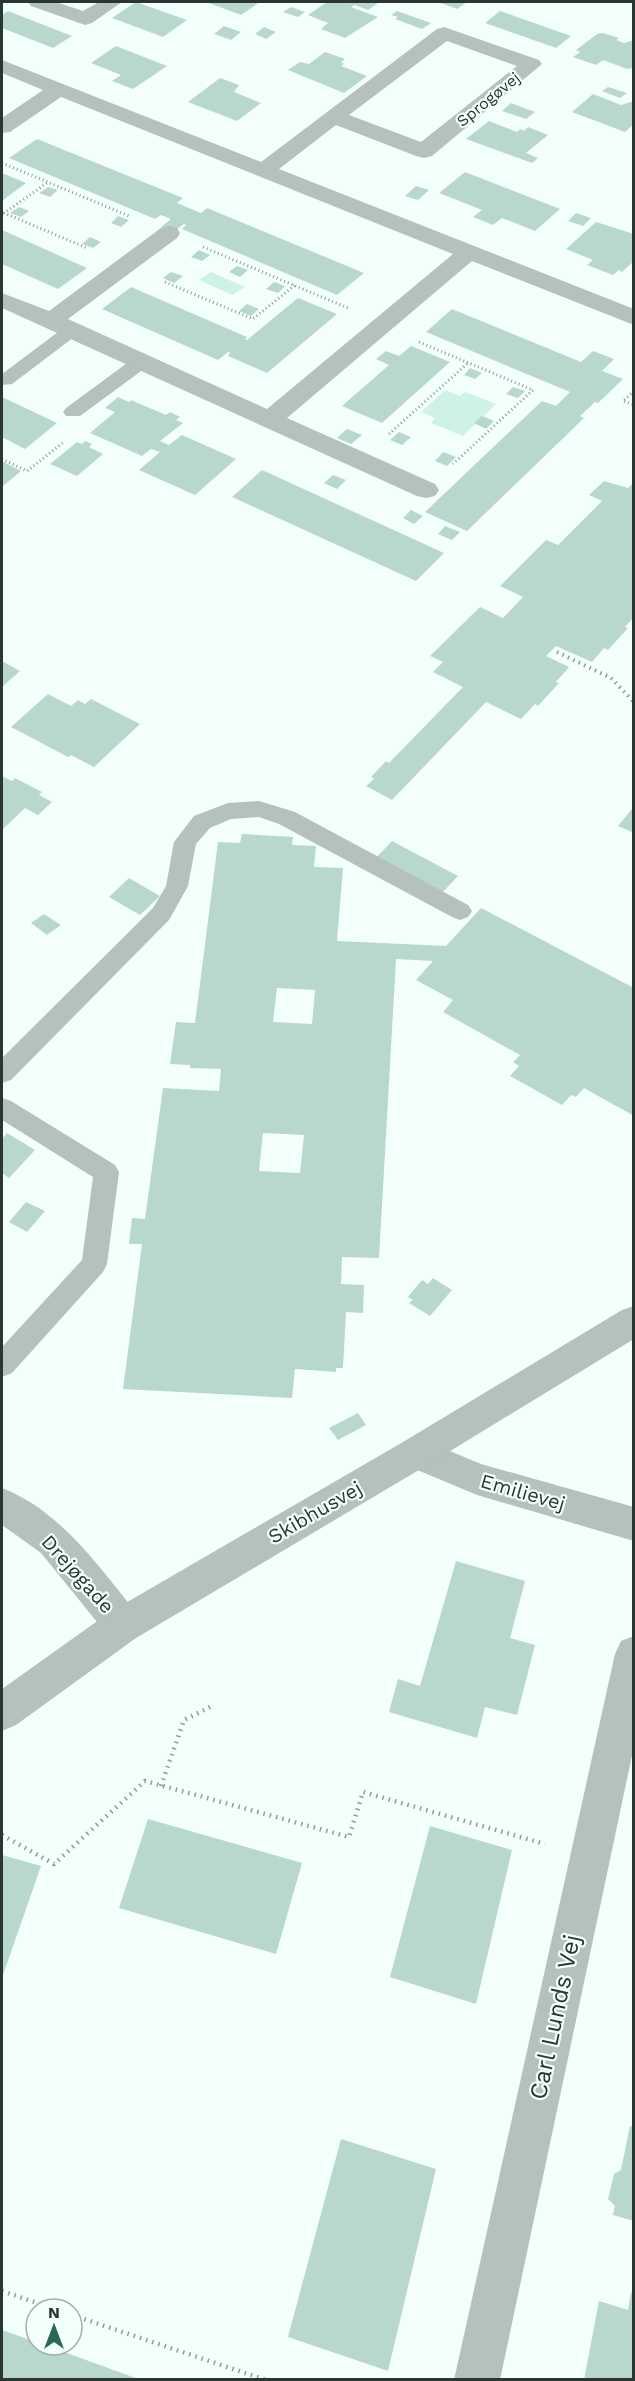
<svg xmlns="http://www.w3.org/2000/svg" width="635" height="2381" font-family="'Work Sans',sans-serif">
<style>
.green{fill:#cef3e5}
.building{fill:#b9d8cc;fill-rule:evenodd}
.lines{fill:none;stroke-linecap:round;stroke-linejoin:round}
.path-far2{stroke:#8f9b96;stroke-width:3;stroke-dasharray:1 3;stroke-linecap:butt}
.path-far1{stroke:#8f9b96;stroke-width:4;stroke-dasharray:1.5 4.5;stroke-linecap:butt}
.path{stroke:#8f9b96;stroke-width:4.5;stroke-dasharray:1.5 5;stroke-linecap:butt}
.service{fill:#b4c1bc;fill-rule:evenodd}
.minor{fill:#b4c1bc;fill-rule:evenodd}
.tertiary{fill:#b4c1bc;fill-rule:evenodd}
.labels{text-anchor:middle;stroke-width:4.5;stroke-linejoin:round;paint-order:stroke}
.far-street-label{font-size:16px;fill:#2a3631;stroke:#f3fffa}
.street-label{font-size:20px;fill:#2a3631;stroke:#f3fffa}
.near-street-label{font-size:24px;fill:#2a3631;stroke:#f3fffa}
</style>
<rect width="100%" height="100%" fill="#f3fffa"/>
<path class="green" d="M211,272L245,287L232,295L199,280Z
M445,390L460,396L465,392L496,404L463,436L431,423L435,418L421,412Z"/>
<path class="building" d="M136,2L187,20L163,37L112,18Z
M206,2H260L241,15Z
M327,2H375L378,3L368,10L355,5L351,7L378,17L345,38L321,29L328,23L308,15Z
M438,2H467L457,9Z
M291,7L305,12L298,17L283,12Z
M8,11L72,36L53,48L2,28V15Z
M397,11L431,23L422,29L395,19L398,17L391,15Z
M500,11L571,36L556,48L485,23Z
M224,26L241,32L231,40L214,34Z
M264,27L276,32L266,39L255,34Z
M603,33L619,38L616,40L624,43L634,40V68L627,69L603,60L596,65L573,57L580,52L576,50L597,34Z
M116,46L167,66L133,89L112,81L121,75L91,63Z
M325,52L345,59L341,62L344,64L341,66L367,76L344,93L288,70L300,62L309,64Z
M220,78L239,85L234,92L261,103L237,121L188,102Z
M608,87L627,93L620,98L602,91Z
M593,94L621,105L634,101V124L625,132L572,112Z
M511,103L535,112L526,119L502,111Z
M489,121L517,132L520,129L524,131L528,127L548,135L526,153L538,158L532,163L466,139Z
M37,139L183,198L177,203L201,213L207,208L364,273L337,295L182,229L186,225L184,224L173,232L161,227L171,219L161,215L155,219L9,158Z
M465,172L560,209L535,231L502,218L493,225L473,217L482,210L439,193Z
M2,173L26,183L2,201Z
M416,186L429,190L418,200L405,196Z
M48,187L58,190L50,197L39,193Z
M19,207L29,211L21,217L10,213Z
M576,213L591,218L583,226L568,221Z
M118,216L129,220L121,227L111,223Z
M596,222L634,234V261L622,272L619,270L613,275L587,265L593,260L566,249Z
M2,230L87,268L58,289L2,264Z
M90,237L101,242L93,248L82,244Z
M199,250L210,255L202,261L191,257Z
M237,266L248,270L240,277L229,272Z
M171,272L183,276L174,283L163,278Z
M274,282L285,286L278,293L266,289Z
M131,287L247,337L245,339L247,340L298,298L337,314L267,373L228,356L230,353L228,352L218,360L102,309Z
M247,304L259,309L251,316L239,311Z
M452,309L581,362L593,351L614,359L602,371L623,379L598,403L595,402L580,416L584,418L467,531L425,512L542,401L556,406L570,392L426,332Z
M411,346L450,362L382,423L342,406L389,365L376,359L386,351L399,356Z
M470,368L482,373L475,379L464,375Z
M513,387L525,391L518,398L506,394Z
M2,397L57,423L25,449L2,437Z
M118,397L129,402L131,400L166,415L170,412L180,417L176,420L183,423L160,441L169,445L182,435L236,459L195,495L139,470L160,452L151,449L142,456L90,433L115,412L105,408Z
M482,416L494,421L486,429L474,423Z
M347,429L362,435L351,444L337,438Z
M399,432L411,437L402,445L390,440Z
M85,441L92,444L89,447L103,454L77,476L50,464L77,442L82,444Z
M443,452L456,457L447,466L435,461Z
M2,461L21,471L2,487Z
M262,470L444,553L416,581L232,497Z
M333,475L346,480L337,489L324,483Z
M604,481L628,488L634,482V617L625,627L628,628L608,650L604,648L592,662L556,646L546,656L569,667L556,682L559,683L538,706L535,704L521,719L486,702L392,800L366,786L374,779L371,777L386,761L389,763L463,687L433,672L443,662L430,656L480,607L503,618L523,597L500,586L546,540L558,545L602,501L589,495Z
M411,510L423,516L414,524L403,518Z
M445,526L460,532L452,540L438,534Z
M2,661L20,671L2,687Z
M48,694L71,706L78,700L85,704L91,699L140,724L94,767L71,755L68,757L11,727Z
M2,776L12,781L15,778L42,792L39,795L52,802L38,815L25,808L2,830Z
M632,809L634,810L632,832L618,826Z
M242,834L293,837L292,845L316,846L314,867L343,868L337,941L446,946L481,908L634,988V1116L584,1088L576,1097L571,1095L562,1105L510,1076L519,1066L513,1062L520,1055L443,1012L453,1000L416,980L433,961L396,959L379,1258L342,1257L341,1284L364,1285L363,1313L346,1312L343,1368H336V1372L295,1369L292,1398L123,1389L142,1244H129L132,1218L145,1219L163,1088L219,1091L221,1069L190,1068V1065L170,1064L176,1022L195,1023L218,842L240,843ZM277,988L315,990L312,1024L273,1022ZM263,1133L304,1135L300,1173L259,1171Z
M392,841L458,876L440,895L374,860Z
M129,878L160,896L140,915L109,897Z
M44,914L61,925L47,935L31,923Z
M7,1133L35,1150L9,1178L2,1173V1139Z
M26,1202L45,1211L27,1232L9,1222Z
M433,1278L452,1290L430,1316L409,1303L413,1300L408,1297L422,1280L428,1284Z
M358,1413L366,1425L338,1440L329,1428Z
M456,1561L525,1581L510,1638L535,1645L517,1715L485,1707L477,1738L389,1712L398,1679L420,1686Z
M148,1819L302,1863L276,1954L119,1908Z
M430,1826L512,1850L476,2004L390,1977Z
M2,1855L41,1866L2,1978Z
M630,2126L634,2127V2221L613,2215L615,2206L608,2199L614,2174L621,2170Z
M341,2139L436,2169L388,2371L288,2337Z
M631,2292L634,2293V2380H584L599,2301L628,2310Z
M2,2330L36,2342V2345H45L141,2380H2Z"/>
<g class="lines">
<path class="path-far2" d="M2,163L129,216
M47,183L4,213L87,248
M203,247L348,308
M165,282L253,319L295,285
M419,342L533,390L453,464
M634,391L623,401L634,405
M389,434L468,363
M2,459L27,471L64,442"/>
<path class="path-far1" d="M557,652L611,678L634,702"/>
<path class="path" d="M161,1786L184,1720L210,1707
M2,1835L54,1864L145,1781L349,1837L363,1792L545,1844
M2,2291L55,2309
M72,2315L266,2380"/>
<path class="service" d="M72,324L78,326L81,330L78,334L12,384L2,385V374L66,326Z
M141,356L148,358L150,362L148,366L80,416H66L63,412L66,408L134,358Z
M259,801L295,812L468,905L472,911L468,917L460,920L452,917L279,824L259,817L231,819L210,828L196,844L188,886L169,920L11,1080L2,1083V1058L153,908L166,886L174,842L194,816L228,803Z
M2,1098L11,1101L115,1165L119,1172L107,1264L103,1272L12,1373L2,1377V1347L82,1260L93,1177L2,1120Z"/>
<path class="minor" d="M28,2H56L83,11L99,2H122L92,23L85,25L31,6Z
M444,27L539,60L542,64L432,156L424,158L416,156L336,125L279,169L634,309V325L472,261L287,418L435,484L439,490L435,496L426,498L417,496L2,308V293L49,311L161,228L169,226L177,228L180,233L177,238L68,319L267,409L453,254L61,97L10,132L2,133V118L43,90L2,73V60L261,162L437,29ZM447,41L517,66L421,142L349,115Z
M416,1437L481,1464L634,1507V1541L477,1495L403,1464L398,1453L403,1442Z
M2,1488C61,1511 98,1566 136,1612L142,1625L136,1638L123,1643L110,1638L41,1553L2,1525Z
M634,1636V1746L500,2380H454L615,1654L621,1641Z"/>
<path class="tertiary" d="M634,1306V1339L429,1464L136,1638L16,1725L2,1731V1689L110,1612L403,1442L622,1310Z"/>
</g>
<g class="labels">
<g class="far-street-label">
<text transform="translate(488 99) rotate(-39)" y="6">Sprogøvej</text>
</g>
<g class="street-label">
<text transform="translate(523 1492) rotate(16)" y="7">Emilievej</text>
<text transform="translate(315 1512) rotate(-30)" y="7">Skibhusvej</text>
<text transform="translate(78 1574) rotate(48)" y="7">Drejøgade</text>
</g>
<g class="near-street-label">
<text transform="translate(555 2017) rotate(-78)" y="8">Carl Lunds Vej</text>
</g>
</g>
<rect width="635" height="2381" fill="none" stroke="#2a3631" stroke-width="6"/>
<g transform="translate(54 2327)"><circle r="28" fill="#f3fffa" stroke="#a3afaa" stroke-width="1.5"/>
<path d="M0-4.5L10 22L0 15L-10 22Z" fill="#2b6956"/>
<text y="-9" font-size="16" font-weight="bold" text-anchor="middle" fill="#2a3631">N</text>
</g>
</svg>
